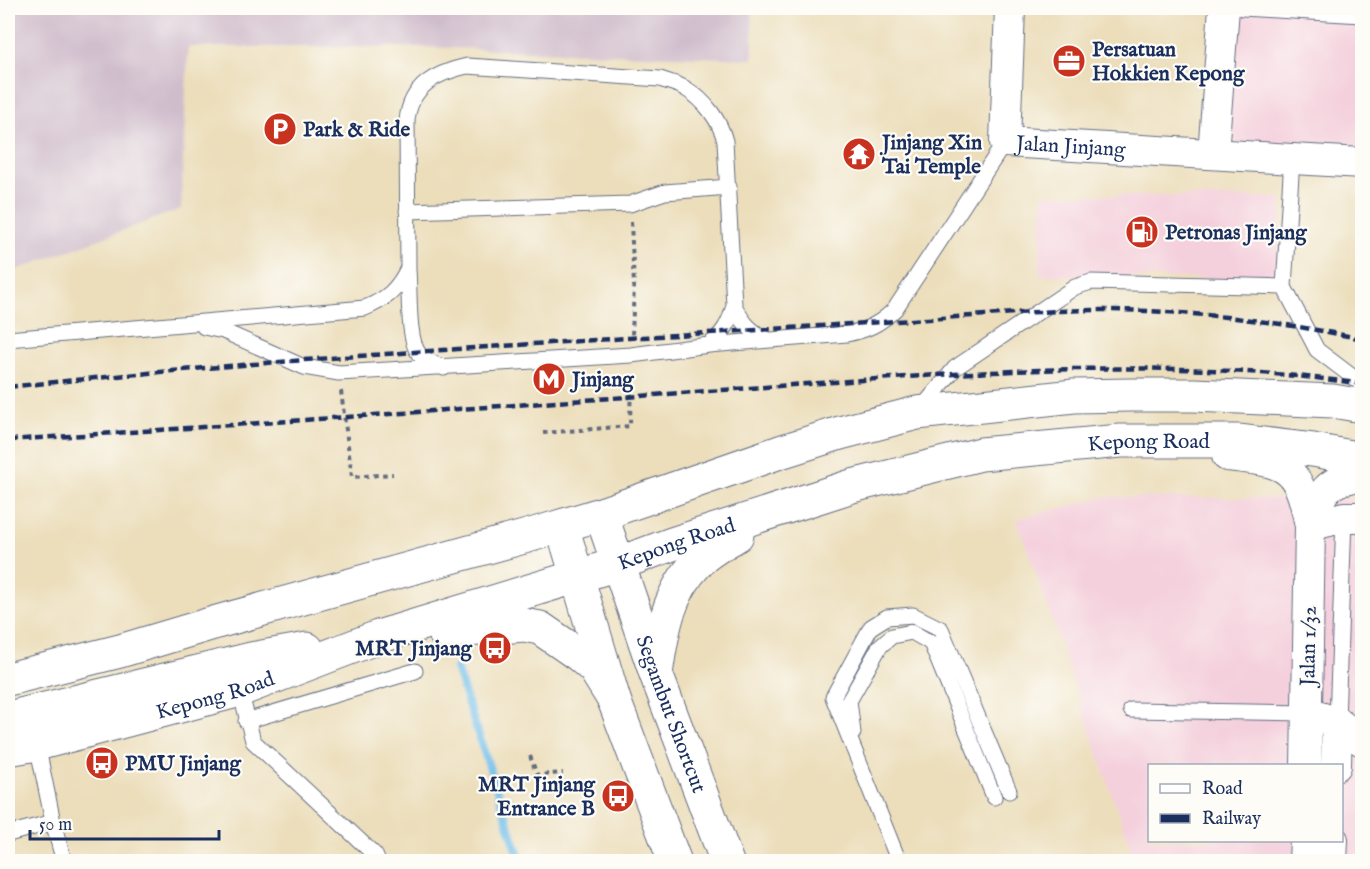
<svg xmlns="http://www.w3.org/2000/svg" width="1370" height="869" font-family="'IM FELL English',serif">
<style>
.built{fill:#f4cfdc;fill-rule:evenodd}
.industrial{fill:#d0bdcc}
.lines{fill:none;stroke-linecap:round;stroke-linejoin:round}
.stream{stroke:#6fbfea;stroke-width:8}
.lane-casing{stroke:#646c7f;stroke-width:17}
.street-casing{stroke:#646c7f;stroke-width:32}
.secondary-casing{stroke:#646c7f;stroke-width:35}
.primary-casing{stroke:#646c7f;stroke-width:35}
.path{stroke:#646c7f;stroke-width:4;stroke-dasharray:4.5 4.5;stroke-linecap:butt}
.lane{stroke:#fff;stroke-width:15}
.street{stroke:#fff;stroke-width:30}
.secondary{stroke:#fff;stroke-width:33}
.primary{stroke:#fff;stroke-width:33}
.rail{stroke:#1b2f5e;stroke-width:4.5;stroke-dasharray:9 4.5;stroke-linecap:butt}
.labels{text-anchor:middle;stroke-width:4.5;stroke-linejoin:round;paint-order:stroke}
.poi-label{font-size:21px;font-weight:bold;fill:#1b2f5e;stroke:#fdfcf7;text-anchor:start}
.street-label{font-size:21px;fill:#1b2f5e;stroke:#fdfcf7}
</style>
<rect width="100%" height="100%" fill="#fdfcf7"/>
<filter id="ink" filterUnits="userSpaceOnUse"><feTurbulence type="fractalNoise" baseFrequency=".0167" numOctaves="2"/><feDisplacementMap in="SourceGraphic" scale="12" xChannelSelector="R" yChannelSelector="G"/><feConvolveMatrix kernelMatrix="1 2 1 2 8 2 1 2 1" color-interpolation-filters="sRGB"/></filter>
<filter id="wash" filterUnits="userSpaceOnUse"><feTurbulence type="fractalNoise" baseFrequency=".008" numOctaves="4" result="noise"/><feDisplacementMap in="SourceGraphic" scale="24" xChannelSelector="R" yChannelSelector="G"/><feGaussianBlur stdDeviation="1.35" result="paint"/><feColorMatrix in="noise" values="0 0 0 0 0 0 0 0 0 0 0 0 0 0 0 0 0 1.4 0 .05"/><feComposite in="paint" operator="in"/></filter>
<g filter="url(#wash)">
<rect width="100%" height="100%" fill="#ecdebb"/>
<path class="built" d="M1229,8H1362V178L1216,169Z
M1043,194L1282,198L1278,280L1039,275Z
M1104,497L1351,499L1362,503V861H1135L1017,519ZM1150,766H1342V840H1150Z"/>
<path class="industrial" d="M8,8H752L753,59L422,47H188L181,209L8,273Z"/>
<g class="lines">
<path class="stream" d="M456,668L521,862"/>
</g>
</g>
<g filter="url(#ink)">
<g class="lines">
<g class="lane-casing">
<path id="lane" d="M1242,8L1362,15
M407,211L630,204L665,192L729,187
M408,270C410,290 407,339 419,354C425,361 436,365 444,368
M1284,287L1292,159
M734,305C742,322 751,332 768,340
M204,327L223,331L304,367L339,373L631,355L709,345L847,334C867,330 880,324 895,309L1005,142
M8,339L365,308C387,299 398,289 408,268L407,121C410,86 436,73 467,66L660,79C668,82 679,84 686,89C705,100 720,121 725,141L734,305C730,323 723,334 709,345
M921,409L955,368L1075,287L1091,282L1284,287L1317,350L1362,384
M240,690L253,741L375,855L378,862
M1131,710L1307,713
M246,721L415,671
M1337,722L1344,517
M853,733L849,701L880,646L892,636L912,632L931,643L994,797
M37,744L53,822L64,862
M8,834L53,822
M899,862L833,697L871,627L887,617L913,615L941,629L1009,791"/>
</g>
<g class="street-casing">
<g id="street">
<path id="s1" d="M1010,8L1005,142L1362,163"/>
<path d="M1213,154L1224,8"/>
<path d="M1227,456C1287,463 1298,463 1310,526L1306,766"/>
<path d="M1310,526C1321,493 1324,480 1362,476"/>
<path d="M1310,526L1344,517H1362"/>
<path d="M1307,713L1337,722L1362,741"/>
<path d="M1336,766L1337,722"/>
<path d="M1304,862L1305,840"/>
<path d="M1332,862L1333,840"/>
</g>
</g>
<g class="secondary-casing">
<g id="secondary">
<path id="s2" d="M601,514L656,674L727,862"/>
<path d="M562,526L614,700L675,862"/>
</g>
</g>
<g class="primary-casing">
<g id="primary">
<path d="M444,632L524,625L540,628L579,655L594,668L614,700"/>
<path d="M656,674C662,633 667,594 698,562C708,551 724,543 737,535"/>
<path d="M8,679L120,651L217,622L531,535L601,514L780,452L840,433L917,413L1074,396L1131,395H1194L1333,401L1362,406"/>
<path d="M8,718L251,659L307,649"/>
<path id="s3" d="M8,749L37,744L240,690L378,637L618,564L672,544L852,486L981,454L1121,441H1238L1313,450L1362,459"/>
</g>
</g>
<path class="path" d="M631,222L634,285L632,335
M341,391L352,477L393,474
M543,433L630,426L631,375
M530,756L537,775L563,773"/>
<use href="#lane" class="lane"/>
<use href="#street" class="street"/>
<use href="#secondary" class="secondary"/>
<use href="#primary" class="primary"/>
<path class="rail" d="M8,387C342,351 678,337 1014,313C1043,312 1072,310 1101,310C1186,310 1280,321 1362,339
M8,440C255,424 502,406 750,388C953,374 1160,354 1362,384"/>
</g>
</g>
<defs>
<g id="office-disc" transform="scale(1.725)"><circle r="9.5" fill="#c8321e" stroke="#fdfcf7"/><path d="M-6-3h4V-5.5h4V-3h4V5H-6ZM-1-4.5V-3h2v-1.5ZM-6 0V1H6V0Z" fill="#fff"/></g>
<g id="parking-disc" transform="scale(1.725)"><circle r="9.5" fill="#c8321e" stroke="#fdfcf7"/><path d="M-3.5-5.5H1a3.5 3.5 0 0 1 0 7H-1V5.5H-3.5ZM-1-3.4V-.6H.8a1.4 1.4 0 0 0 0-2.8Z" fill="#fff"/></g>
<g id="temple-disc" transform="scale(1.725)"><circle r="9.5" fill="#c8321e" stroke="#fdfcf7"/><path d="M0-6L5-2H3V0L6.5 2.5H4V6H1.5V3h-3V6H-4V2.5H-6.5L-3 0V-2H-5Z" fill="#fff"/></g>
<g id="fuel-disc" transform="scale(1.725)"><circle r="9.5" fill="#c8321e" stroke="#fdfcf7"/><path d="M-5.5-6h7V0h2V4h1.3V-2.5L3-4.5l.8-.8L6-3V5H2.5V1h-1V6h-7ZM-4.2-4.7v3.2H.2V-4.7Z" fill="#fff"/></g>
<g id="metro-disc" transform="scale(1.725)"><circle r="9.5" fill="#c8321e" stroke="#fdfcf7"/><path d="M-5.5 5V-5H-3L0 0L3-5H5.5V5H3V-.5L0 4L-3-.5V5Z" fill="#fff"/></g>
<g id="bus-disc" transform="scale(1.725)"><circle r="9.5" fill="#c8321e" stroke="#fdfcf7"/><path d="M-5-6H5V4H4V6H2V4H-2V6H-4V4H-5ZM-3.5-4V0h7V-4ZM-3.5 1.2v1.5H-2V1.2ZM2 1.2v1.5H3.5V1.2Z" fill="#fff"/></g>
</defs>
<g fill-rule="evenodd">
<use href="#office-disc" x="1069" y="61"/>
<use href="#parking-disc" x="280" y="129"/>
<use href="#temple-disc" x="859" y="154"/>
<use href="#fuel-disc" x="1142" y="232"/>
<use href="#metro-disc" x="549" y="379"/>
<use href="#bus-disc" x="495" y="648"/>
<use href="#bus-disc" x="102" y="763"/>
<use href="#bus-disc" x="618" y="796"/>
</g>
<g class="labels">
<g class="poi-label">
<text x="1092" y="56">Persatuan<tspan x="1092" dy="24">Hokkien Kepong</tspan></text>
<text x="303" y="136">Park &amp; Ride</text>
<text x="882" y="149">Jinjang Xin<tspan x="882" dy="24">Tai Temple</tspan></text>
<text x="1165" y="239">Petronas Jinjang</text>
<text x="572" y="386">Jinjang</text>
<text x="472" y="655" text-anchor="end">MRT Jinjang</text>
<text x="125" y="770">PMU Jinjang</text>
<text x="595" y="791" text-anchor="end">MRT Jinjang<tspan x="595" dy="24">Entrance B</tspan></text>
</g>
<g class="street-label">
<text dy="7" stroke="none"><textPath href="#s1" startOffset="200">Jalan Jinjang</textPath></text>
<text dy="7" stroke="none"><textPath href="#s3" startOffset="1186">Kepong Road</textPath></text>
<text dy="7" stroke="none"><textPath href="#s3" startOffset="700">Kepong Road</textPath></text>
<text transform="translate(1308 646) rotate(-89)" y="7">Jalan 1/32</text>
<text dy="7" stroke="none"><textPath href="#s3" startOffset="214">Kepong Road</textPath></text>
<text dy="7" stroke="none"><textPath href="#s2" startOffset="212">Segambut Shortcut</textPath></text>
</g>
</g>
<rect width="1370" height="869" fill="none" stroke="#fdfcf7" stroke-width="30"/>
<rect x="1148" y="764" width="195" height="78" fill="#fdfcf7" stroke="#a3aaba" stroke-width="1.5"/>
<rect x="1160" y="784" width="30" height="9" fill="#ffffff" stroke="#a3aaba" stroke-width="1.5"/>
<text x="1202" y="794" font-size="18" fill="#1b2f5e">Road</text>
<rect x="1160" y="814" width="30" height="9" fill="#1b2f5e" stroke="#a3aaba" stroke-width="1.5"/>
<text x="1202" y="824" font-size="18" fill="#1b2f5e">Railway</text>
<path d="M30 830v9h189v-9" fill="none" stroke="#1b2f5e" stroke-width="3"/>
<text x="39" y="830" font-size="18" fill="#1b2f5e" stroke="#fdfcf7" stroke-width="4.5" paint-order="stroke">50 m</text>
</svg>
